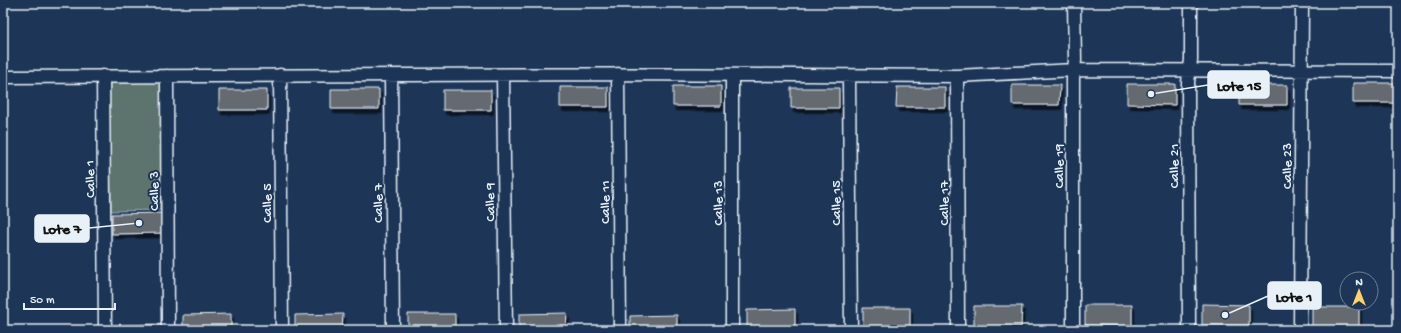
<svg xmlns="http://www.w3.org/2000/svg" width="1401" height="333" font-family="'Gochi Hand',sans-serif">
<style>
.green{fill:#5d736e;stroke:#a2b2b3}
.building{fill:#656b70;stroke:#e8f1f8;filter:url(#shadow)}
.lines{fill:none;stroke-linecap:round;stroke-linejoin:round}
.minor-casing{stroke:#e8f1f8;stroke-width:15}
.minor{stroke:#1d3557;stroke-width:12}
.labels{text-anchor:middle;stroke-width:4;stroke-linejoin:round;paint-order:stroke}
.street-label{font-size:14px;fill:#e8f1f8;stroke:#1d3557}
.leader{fill:none;stroke:#e8f1f8;stroke-width:1.5}
.callout-dot{fill:#e8f1f8;stroke:#1d3557;stroke-width:1.5}
.callout{fill:#e8f1f8;stroke:#e8f1f8;stroke-width:1.5}
.callout-label{font-size:15px;text-anchor:middle;font-weight:bold;fill:#111}
</style>
<defs>
<filter id="shadow"><feDropShadow dx="2.5" dy="4.5" stdDeviation="0" flood-color="#0009"/></filter>
</defs>
<rect width="100%" height="100%" fill="#1d3557"/>
<filter id="ink" filterUnits="userSpaceOnUse"><feTurbulence type="fractalNoise" baseFrequency=".025" numOctaves="2"/><feDisplacementMap in="SourceGraphic" scale="8" xChannelSelector="R" yChannelSelector="G"/><feConvolveMatrix kernelMatrix="1 2 1 2 8 2 1 2 1" color-interpolation-filters="sRGB"/></filter>
<g filter="url(#ink)">
<path class="green" d="M163,82L164,210L111,211L109,83Z"/>
<path class="building" d="M1353,83H1398V103H1353Z
M1127,84H1175V105L1127,104Z
M1012,85H1060L1059,105H1012Z
M1239,85H1287V105H1239Z
M673,86H721V106H673Z
M560,87H608V107H560Z
M897,87H945V107H896Z
M791,88H839V108H791Z
M331,89H379V109H331Z
M219,90H267V110H219Z
M443,90H491V110H443Z
M166,213V233L112,234V214Z
M1202,304L1249,305V325H1202Z
M1085,305H1132V326L1085,325Z
M974,306H1022L1021,327H974Z
M1312,307H1359V327H1312Z
M863,308H910V328H863Z
M795,309V330L747,329V310Z
M567,313L566,330H519V314Z
M231,314V330H183V315Z
M343,314L342,330H295V315Z
M408,314H455V330H408Z
M677,315V330H630V316Z
M164,324V330H110V325Z"/>
<g class="lines">
<g class="minor-casing">
<path id="minor" d="M618,74L620,330
M280,75L282,330
M391,75L393,330
M503,75L506,330
M103,76L105,330
M167,76L168,330
M849,76L851,330
M957,76L958,330
M3,77L618,74L957,76L1074,70L1398,71
M732,330V75
M1073,330V78L1075,60L1074,3
M1189,330L1188,82L1191,60V3
M1300,330L1302,3"/>
</g>
<use href="#minor" class="minor"/>
</g>
</g>
<g class="labels">
<g class="street-label">
<text transform="translate(1058 166) rotate(-90)" y="5">Calle 19</text>
<text transform="translate(1173 166) rotate(-90)" y="5">Calle 21</text>
<text transform="translate(1286 166) rotate(-90)" y="5">Calle 23</text>
<text transform="translate(89 179) rotate(-91)" y="5">Calle 1</text>
<text transform="translate(153 191) rotate(-90)" y="5">Calle 3</text>
<text transform="translate(489 202) rotate(-91)" y="5">Calle 9</text>
<text transform="translate(604 202) rotate(-90)" y="5">Calle 11</text>
<text transform="translate(266 203) rotate(-90)" y="5">Calle 5</text>
<text transform="translate(377 203) rotate(-90)" y="5">Calle 7</text>
<text transform="translate(717 203) rotate(-90)" y="5">Calle 13</text>
<text transform="translate(835 203) rotate(-90)" y="5">Calle 15</text>
<text transform="translate(943 203) rotate(-90)" y="5">Calle 17</text>
</g>
</g>
<path class="leader" d="M1151 94L1208 85M139 223L89 228M1225 315L1268 296"/>
<g class="callout-dot">
<circle cx="1151" cy="94" r="4"/>
<circle cx="139" cy="223" r="4"/>
<circle cx="1225" cy="315" r="4"/>
</g>
<g class="callout">
<rect x="1208" y="71" width="61" height="27" rx="4"/>
<rect x="35" y="215" width="54" height="27" rx="4"/>
<rect x="1268" y="282" width="53" height="27" rx="4"/>
</g>
<g class="callout-label">
<text x="1239" y="90">Lote 15</text>
<text x="62" y="233">Lote 7</text>
<text x="1294" y="301">Lote 1</text>
</g>
<rect width="1401" height="333" fill="none" stroke="#1d3557" stroke-width="16"/>
<rect x="8" y="8" width="1385" height="317" fill="none" stroke="#e8f1f8" stroke-width="1.5" filter="url(#ink)"/>
<g transform="translate(1359 291)"><circle r="19" fill="#1d3557" stroke="#6e8097"/>
<path d="M0-3L7 15L0 10L-7 15Z" fill="#ffd166"/>
<text y="-6" font-size="11" font-weight="bold" text-anchor="middle" fill="#e8f1f8">N</text>
</g>
<path d="M24 303v6h91v-6" fill="none" stroke="#e8f1f8" stroke-width="2"/>
<text x="30" y="303" font-size="12" fill="#e8f1f8" stroke="#1d3557" stroke-width="3" paint-order="stroke">50 m</text>
</svg>
